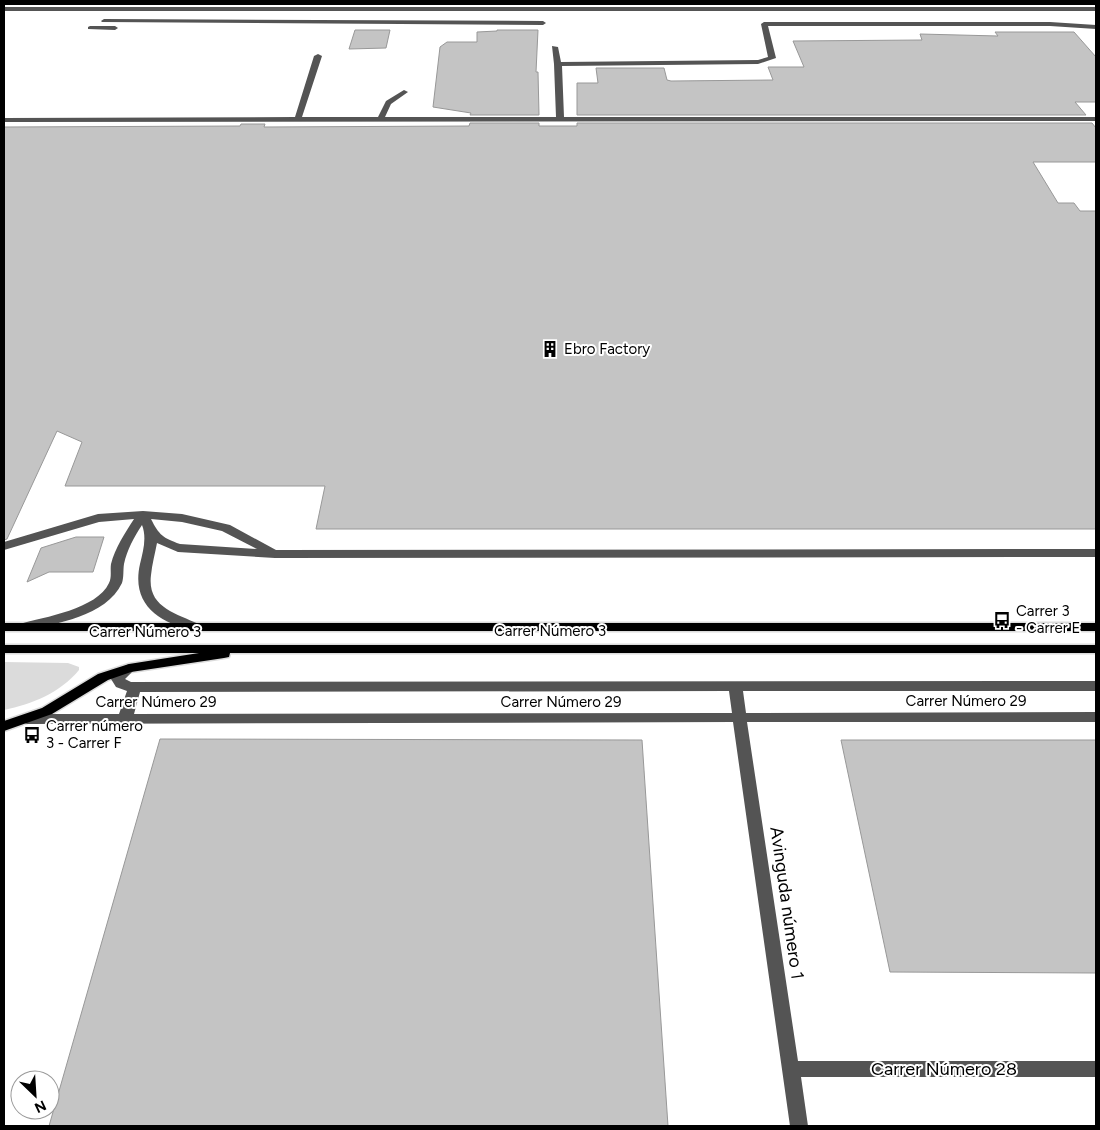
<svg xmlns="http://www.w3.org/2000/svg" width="1100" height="1130" font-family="Figtree,sans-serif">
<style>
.green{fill:#dbdbdb}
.building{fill:#c4c4c4;stroke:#989898}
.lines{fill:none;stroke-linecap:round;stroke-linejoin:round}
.major-casing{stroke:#dbdbdb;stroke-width:3}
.minor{fill:#545454;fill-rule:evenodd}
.major{fill:#000;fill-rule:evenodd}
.labels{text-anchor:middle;stroke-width:4;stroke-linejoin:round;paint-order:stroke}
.poi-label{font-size:15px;fill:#000;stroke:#fff;text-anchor:start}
.street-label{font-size:15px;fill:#000;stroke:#fff}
.near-street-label{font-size:18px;fill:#000;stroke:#fff}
</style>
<rect width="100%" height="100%" fill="#fff"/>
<path class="green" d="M4,662L68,663L79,667V670C60,693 32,704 4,710Z"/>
<path class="building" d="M355,30H390L386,48L349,49Z
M497,30H538L536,72H538L539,115H470L471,113L433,107L440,47L447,42H477V32L497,31Z
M995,32H1074L1096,57V102H1075L1086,115H577V83H598L596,68H664L667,80L671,81L773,80L768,67H804L793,41L922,40L920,34L998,36Z
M470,123H539V126H577V123H1092L1096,128V162H1033L1058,203H1074L1080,211H1096V529H316L325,486H65L82,442L57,431L7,539L4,540V127L240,126L241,124H265L264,127L469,126Z
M76,537H104L93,572H49L27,582L41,548Z
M160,739L642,740L668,1126H49Z
M841,740H1096V973L890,972Z"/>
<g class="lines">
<g class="major-casing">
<path id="major" d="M4,623H1096V631H4Z
M4,645H1096V653H230L229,657L224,658L131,672L108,680L52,714L4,731V721L42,708L98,674L129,664L199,653H4Z"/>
</g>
<path class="minor" d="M4,7H1096V11H4Z
M104,19L543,21L546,23L543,25L102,22L101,21Z
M764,22H1050L1096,25V29L1050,26H768L776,58L758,64L562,66L564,117H1096V121L4,122V118L295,117L314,56L318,54L322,56L302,117H378L386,101L404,90L408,92L391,104L385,117H556L554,64L552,46L558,47L561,62L758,60L768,57L761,24Z
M90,26H115L118,28L115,30L88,29V27Z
M143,511L182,514L230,525L276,550L1096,549V557L275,558L178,552L157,543C155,554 152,564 151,575C147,607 175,613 199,624L201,627L194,631C158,622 131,604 140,564C143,551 147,538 142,525C134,537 127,550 124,564C123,570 124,577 122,583C106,617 56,623 24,631L19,630L17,627L19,624C45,617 97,609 109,583C112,577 110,570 111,564C115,548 125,533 134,519L99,522L4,550V542L98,514ZM151,519L182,522L222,531L257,549L180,544C163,538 159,535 151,519Z
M129,664L134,665L136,668L125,679L131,682L1096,681V691H743L746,713L1096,712V722H747L798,1061H1096V1077H801L808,1126H790L733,722L27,724L22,722L20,719L22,716L27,714H119L127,691L116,687L111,679L116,670ZM729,691L732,713L134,714L140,692Z"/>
<use href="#major" class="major"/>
</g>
<defs>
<g id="building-bare" transform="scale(1.35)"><path d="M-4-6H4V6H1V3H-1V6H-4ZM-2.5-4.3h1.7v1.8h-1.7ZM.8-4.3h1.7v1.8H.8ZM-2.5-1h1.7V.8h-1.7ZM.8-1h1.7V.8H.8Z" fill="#000" stroke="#fff" stroke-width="2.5" paint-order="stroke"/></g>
<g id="bus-bare" transform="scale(1.35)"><path d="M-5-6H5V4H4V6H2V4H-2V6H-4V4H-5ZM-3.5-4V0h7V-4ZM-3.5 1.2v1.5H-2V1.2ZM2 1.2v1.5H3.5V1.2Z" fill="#000" stroke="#fff" stroke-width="2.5" paint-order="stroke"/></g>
</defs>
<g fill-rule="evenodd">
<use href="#building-bare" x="550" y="349"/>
<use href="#bus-bare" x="1002" y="620"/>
<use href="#bus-bare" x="32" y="735"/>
</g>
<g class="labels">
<g class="poi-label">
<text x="564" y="354">Ebro Factory</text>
<text x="1016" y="616">Carrer 3<tspan x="1016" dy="17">- Carrer E</tspan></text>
<text x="46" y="731">Carrer número<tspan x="46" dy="17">3 - Carrer F</tspan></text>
</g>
<g class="street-label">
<text x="550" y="636">Carrer Número 3</text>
<text x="145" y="637">Carrer Número 3</text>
<text x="966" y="706">Carrer Número 29</text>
<text x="156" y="707">Carrer Número 29</text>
<text x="561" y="707">Carrer Número 29</text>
</g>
<g class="near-street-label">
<text transform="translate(787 903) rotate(82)" y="6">Avinguda número 1</text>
<text x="944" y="1075">Carrer Número 28</text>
</g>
</g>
<rect width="1100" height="1130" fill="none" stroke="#000000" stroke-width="10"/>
<g transform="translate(35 1095) rotate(155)"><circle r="24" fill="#ffffff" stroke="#999999"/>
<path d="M0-4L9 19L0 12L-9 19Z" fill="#000000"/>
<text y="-8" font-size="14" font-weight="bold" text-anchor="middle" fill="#000000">N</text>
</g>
</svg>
